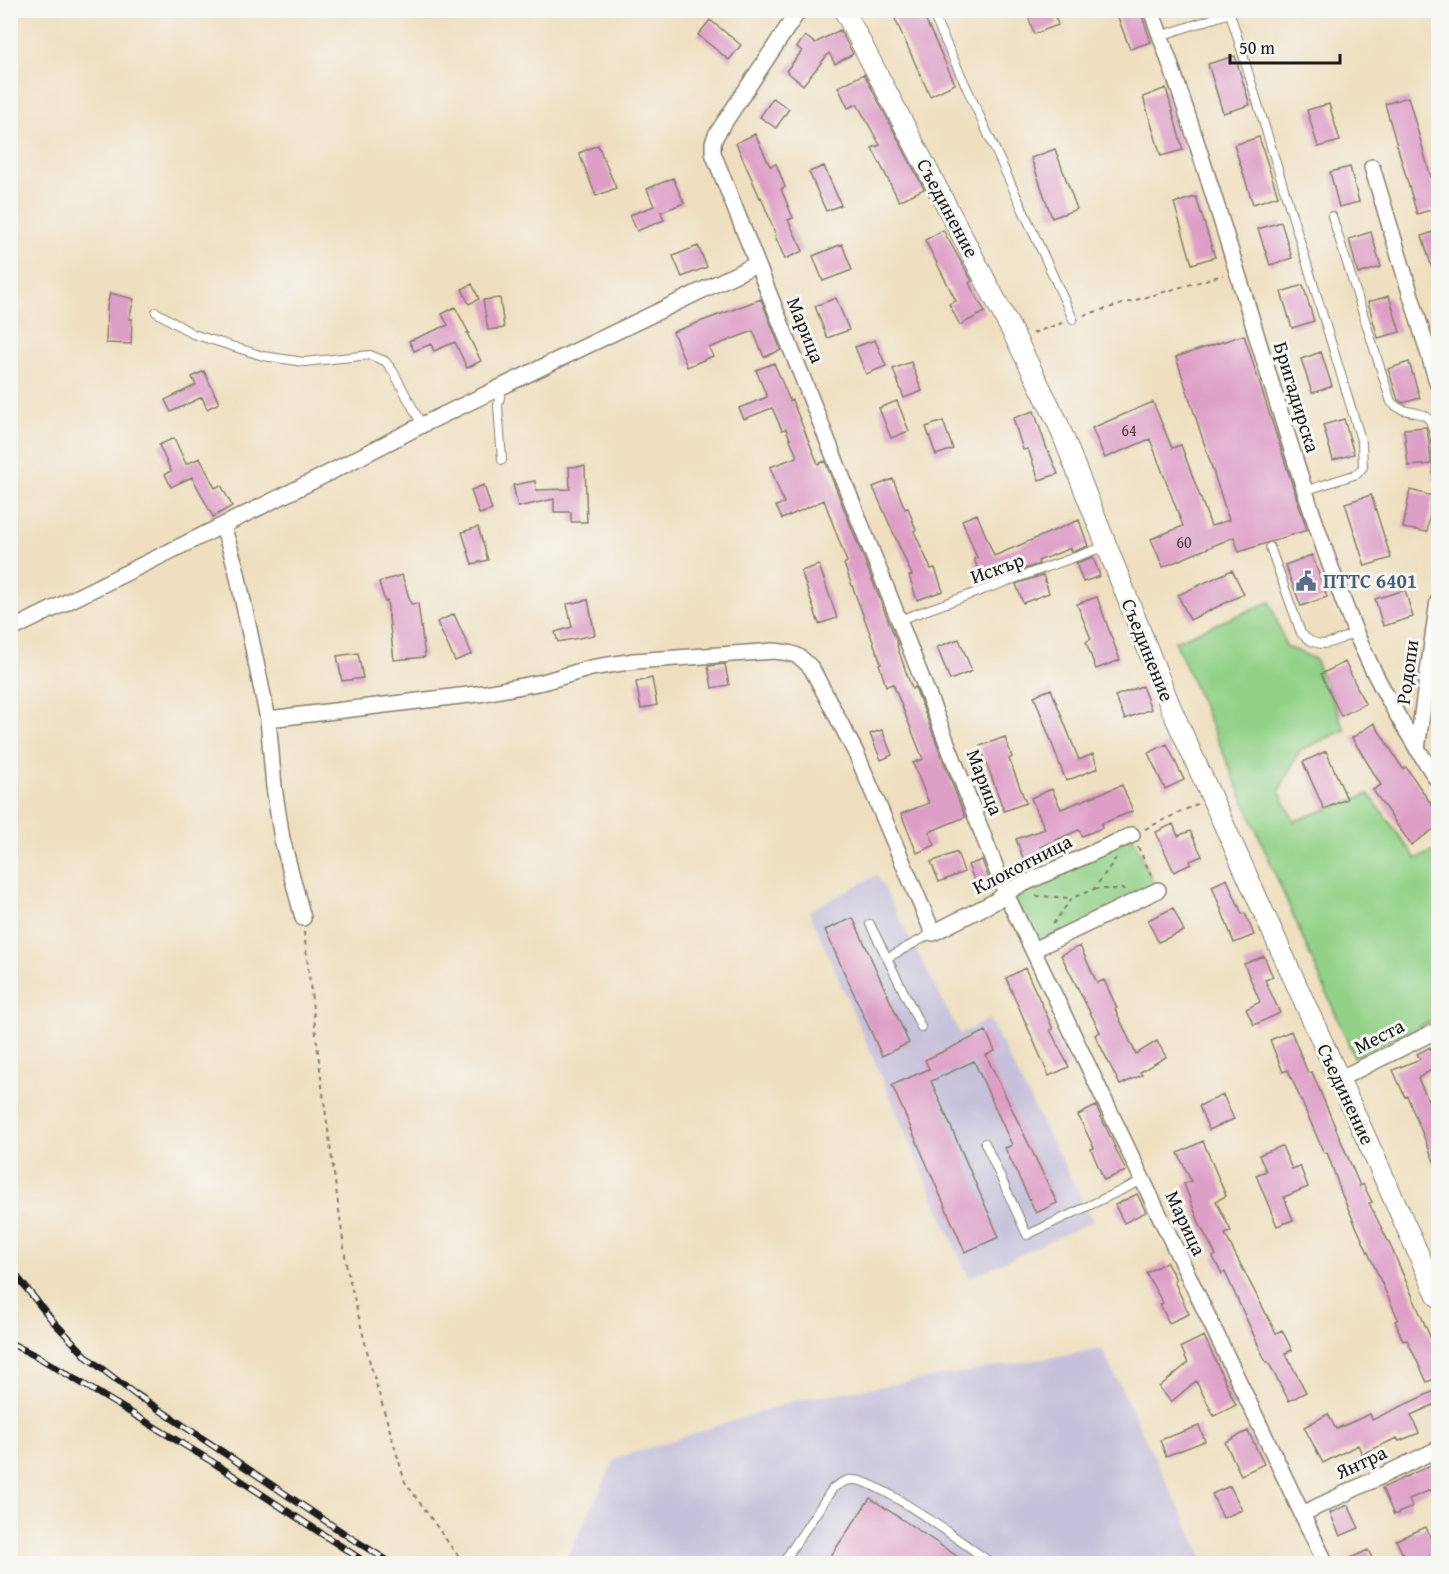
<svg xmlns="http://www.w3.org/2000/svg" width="1449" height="1574" font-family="'Gentium Book Plus',serif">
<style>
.industrial{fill:#c6c0da}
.green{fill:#92d187;stroke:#577652;stroke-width:1.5}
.building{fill:#de9fc7}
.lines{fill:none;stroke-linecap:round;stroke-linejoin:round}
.service-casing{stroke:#867e6e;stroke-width:10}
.minor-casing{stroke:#867e6e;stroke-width:18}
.tertiary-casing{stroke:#867e6e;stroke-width:22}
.path{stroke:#867e6e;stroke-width:2;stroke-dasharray:4.5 4.5;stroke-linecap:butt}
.service{stroke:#fff;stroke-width:8}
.minor{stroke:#fff;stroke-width:15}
.tertiary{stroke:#fff;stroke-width:20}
.rail-casing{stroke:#1c1c1c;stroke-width:7}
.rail{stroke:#f6f6f2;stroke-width:4.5;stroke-dasharray:14;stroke-linecap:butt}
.labels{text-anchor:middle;stroke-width:6;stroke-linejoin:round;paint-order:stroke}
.number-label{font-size:16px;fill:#4c3d47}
.street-label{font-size:20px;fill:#1c1c1c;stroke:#f6f6f2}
.service-label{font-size:20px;font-weight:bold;fill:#4e5e75;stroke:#f6f6f2;text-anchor:start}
</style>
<rect width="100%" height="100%" fill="#f6f6f2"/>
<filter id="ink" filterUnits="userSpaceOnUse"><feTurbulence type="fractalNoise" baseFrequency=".0167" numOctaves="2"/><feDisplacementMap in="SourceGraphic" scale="12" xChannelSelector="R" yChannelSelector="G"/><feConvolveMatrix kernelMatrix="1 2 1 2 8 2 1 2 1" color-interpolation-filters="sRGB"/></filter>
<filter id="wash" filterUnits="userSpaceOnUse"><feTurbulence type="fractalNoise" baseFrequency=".008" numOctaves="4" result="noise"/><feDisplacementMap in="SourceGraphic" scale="24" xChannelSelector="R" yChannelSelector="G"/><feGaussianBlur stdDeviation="1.35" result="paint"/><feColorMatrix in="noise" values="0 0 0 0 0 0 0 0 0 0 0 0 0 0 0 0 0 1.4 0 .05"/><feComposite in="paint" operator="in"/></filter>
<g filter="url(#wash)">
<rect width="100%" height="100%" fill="#efdfc0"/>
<path class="industrial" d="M877,875L960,1034L989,1019L1093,1221L969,1278L809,911Z
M1102,1349L1206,1563L564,1564L615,1459L798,1400Z"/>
<path class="green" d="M1270,602L1286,646L1315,659L1345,730L1300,750L1279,791L1294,821L1369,794L1416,859L1438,849V1018L1354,1057L1175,641Z
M1132,835L1157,892L1035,945L1014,897L1024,885Z"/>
<g id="blocks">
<path class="building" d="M891,10H921L955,84L930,96Z
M1026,10H1053L1058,25L1034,34Z
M1115,10H1140L1151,42L1130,49Z
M710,20L741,45L729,60L698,35Z
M840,30L853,54L835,64L829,53L803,85L786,71L802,51L797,47L805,36L815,43Z
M1235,56L1250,105L1223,113L1208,64Z
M864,74L924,189L899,201L872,148L880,145L857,104L848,108L838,87Z
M1166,88L1183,150L1161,156L1143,97Z
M1408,97L1438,202V208L1417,214L1385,104Z
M773,98L789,109L776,128L760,117Z
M1329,104L1340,141L1318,147L1307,110Z
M755,134L770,166L776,164L785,187L781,189L793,218L788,220L803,251L785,259L775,236L776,235L761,197L760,198L736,143Z
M1259,137L1278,196L1253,204L1234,145Z
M598,145L616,188L596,196L579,153Z
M1055,149L1077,209L1052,218L1031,158Z
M824,166L841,205L826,211L809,172Z
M1350,167L1359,202L1339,207L1330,172Z
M673,178L684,203L661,212L664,220L637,231L630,215L654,206L647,189Z
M1196,197L1215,257L1192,264L1174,203Z
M1281,222L1292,258L1270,265L1258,229Z
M943,230L972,281L969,283L985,312L960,325L949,304L956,301L925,240Z
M1438,230V280L1436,281L1422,236Z
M1371,232L1381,267L1358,274L1349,239Z
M842,244L852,270L823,281L813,256Z
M698,246L707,267L682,277L673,256Z
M472,284L479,299L469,304L462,289Z
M1303,285L1314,321L1292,328L1281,292Z
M110,293L134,299L129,319H132L131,344L106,343L107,307Z
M1389,296L1400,332L1378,338L1368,302Z
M500,298L504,328L488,330L483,300Z
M836,298L849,330L827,338L815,306Z
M761,299L781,350L764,357L753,331L709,348L713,356L687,367L673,332Z
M455,307L469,333H467L481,361L467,368L455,342L434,351L431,344L414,351L409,341L448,325L442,314Z
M1244,335L1307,530L1239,552L1234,537L1163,567L1151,539L1183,526L1150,439L1105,458L1092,428L1153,402L1172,448L1181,445L1211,526L1229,520L1176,357Z
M875,340L886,366L866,374L855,347Z
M1321,352L1332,386L1312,393L1301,359Z
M911,362L922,391L904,398L893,369Z
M1409,362L1420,398L1403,403L1398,400L1388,369Z
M774,363L790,401L792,400L818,464L825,461L898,645L897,646L912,689L915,687L965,817L929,832L935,845L917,853L901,814L929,803L913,763L923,759L893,684L886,686L879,664L881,663L844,564L847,562L824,500L782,519L776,506L784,503L770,467L797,457L786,429L782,430L772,408L744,419L739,408L767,397L756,370Z
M204,371L219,403L207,409L202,397L171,412L165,400L196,385L192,377Z
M897,401L909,431L891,438L879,408Z
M1034,411L1048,452H1049L1058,474L1039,480L1028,449L1023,450L1013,418Z
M1344,419L1354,454L1333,460L1323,425Z
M943,421L953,449L936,455L926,427Z
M1426,427L1429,440L1431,464L1408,466L1404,429Z
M174,438L186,464L200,458L215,488L221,485L232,506L213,517L192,477L171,487L165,474L171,471L159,445Z
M585,466L587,522H571V512H554V499L518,507L513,485L535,481L536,490L570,489L569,467Z
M893,479L905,509L908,508L916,530L914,531L931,569L935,568L943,591L917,600L909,576L912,575L873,487Z
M484,485L492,510L479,514L471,490Z
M1410,490L1433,496L1427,532L1403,528Z
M1371,495L1391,558L1365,566L1345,503Z
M977,514L994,556L1079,520L1088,546L1072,552L1071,548L1038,561L1039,564L1012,573L1011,569L983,581L974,559L977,558L962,520Z
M478,527L488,560L472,564L462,532Z
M1312,555L1327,597L1301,606L1285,565Z
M1093,557L1100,576L1083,582L1076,563Z
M819,565L837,618L819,624L801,571Z
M1232,570L1244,594L1190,620L1178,595Z
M402,575L411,604L418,603L425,657L394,660L387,601L385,602L379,582Z
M1043,575L1049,593L1023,603L1016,584Z
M1405,590L1413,617L1383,626L1375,599Z
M1097,597L1120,660L1096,669L1086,642L1091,639L1077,604Z
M588,600L595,635L558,642L555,632L572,627L567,604Z
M454,614L472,654L455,661L437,622Z
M959,639L972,671L950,680L937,647Z
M358,653L363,678L342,681L337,656Z
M1345,662L1365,704L1341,716L1321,674Z
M725,664L729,685L712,688L708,666Z
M652,678L657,705L641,709L636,682Z
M1142,686L1151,709L1125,719L1115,696Z
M1051,689L1079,760L1093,754L1098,768L1066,781L1034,696Z
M1374,723L1403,769L1406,767L1438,814V826L1411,845L1373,790L1381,785L1352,738Z
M882,730L892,755L881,760L870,734Z
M1005,737L1012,757L1009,759L1026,803L1004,811L980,746Z
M1167,744L1184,780L1165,789L1148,753Z
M1326,751L1347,799L1324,809L1303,762Z
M1122,785L1133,811L1101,824L1102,828L1082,836L1079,830L1040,847L1043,857L1025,863L1016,839L1045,829L1031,798L1052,789L1061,809Z
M1173,824L1178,836L1190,831L1202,856L1190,861L1191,864L1174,872L1156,832Z
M957,852L964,872L939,882L931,862Z
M982,860L991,884L978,889L968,865Z
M1227,879L1242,914L1245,913L1254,935L1234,943L1212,886Z
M1173,908L1184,931L1158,942L1148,920Z
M853,918L909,1043L882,1056L825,930Z
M1080,946L1097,983L1104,980L1117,1008L1115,1009L1136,1054L1157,1041L1166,1057L1140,1072L1142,1075L1120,1085L1095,1035L1100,1032L1061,955Z
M1264,956L1273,977L1265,980L1280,1013L1254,1025L1246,1009L1260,1002L1244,964Z
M1025,968L1053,1029L1050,1030L1069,1067L1049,1076L1006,978Z
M986,1031L995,1051L986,1055L1057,1203L1036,1213L1005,1148L1012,1145L974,1061L931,1081L999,1237L965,1252L892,1085L929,1069L925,1060Z
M1291,1031L1308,1073L1312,1072L1360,1186L1363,1184L1372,1202L1369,1203L1392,1249L1435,1348L1438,1346V1377L1427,1382L1407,1340L1403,1341L1395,1321L1398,1319L1342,1195L1327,1152L1324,1153L1288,1070L1283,1072L1270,1040Z
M1430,1047L1438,1066L1418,1078L1429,1102L1432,1101L1438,1118V1171L1407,1096L1405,1097L1393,1070L1420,1059L1417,1054Z
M1223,1095L1234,1119L1209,1130L1199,1106Z
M1096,1106L1126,1171L1104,1180L1091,1149L1094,1148L1078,1115Z
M1203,1141L1226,1196L1216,1201L1231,1231L1225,1234L1276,1333L1282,1330L1292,1350L1285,1353L1306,1392L1289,1401L1268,1362H1266L1225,1272L1222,1274L1213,1257L1216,1255L1200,1225L1184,1184L1191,1181L1178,1153Z
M1282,1146L1292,1169L1300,1166L1308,1187L1284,1197L1293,1220L1277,1226L1256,1175L1266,1171L1259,1155Z
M1137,1194L1146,1212L1124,1223L1115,1205Z
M1166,1262L1176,1279L1174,1281L1189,1314L1169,1323L1160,1304L1163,1303L1146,1273Z
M1204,1336L1236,1405L1214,1416L1196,1381L1171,1402L1159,1387L1188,1363L1181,1347Z
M1436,1390L1438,1403L1411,1415L1419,1433L1399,1441L1397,1438L1362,1454L1358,1445L1323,1463L1304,1427L1328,1414L1336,1429L1370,1414L1372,1420Z
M1199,1426L1205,1441L1166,1456L1160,1440Z
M1248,1431L1264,1464L1241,1475L1225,1442Z
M1431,1465L1438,1487L1409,1499L1412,1507L1394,1515L1382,1488Z
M1230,1486L1242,1510L1223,1518L1212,1494Z
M870,1498L915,1528L967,1563H826Z
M1348,1505L1359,1528L1340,1536L1330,1513Z
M1426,1527L1438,1556L1421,1563H1407L1396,1540Z
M1368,1550L1375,1563H1340Z"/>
</g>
</g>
<g filter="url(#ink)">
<use href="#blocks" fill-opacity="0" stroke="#867e6e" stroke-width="1.5"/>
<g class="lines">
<g class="service-casing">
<path id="service" d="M931,10L1073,319
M1160,36L1230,13L1362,443L1363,467L1357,474L1304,491
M1332,216L1391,402C1401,413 1413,410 1425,416C1440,424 1435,474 1438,492
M156,312L193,334L263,356L304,362L370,355L385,361L393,371L422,425
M502,388L498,406L502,460
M1270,547L1301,633C1319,653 1335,641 1356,632
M899,620L1106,546
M870,924L887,958L933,933
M887,958L921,1027
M985,1143L1027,1235L1143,1180
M782,1564L833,1488C839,1484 846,1479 854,1480C879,1480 967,1546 993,1564"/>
</g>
<g class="minor-casing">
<path id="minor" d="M799,10L716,135L713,143V153L899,620L1006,894L1326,1564
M1151,10C1195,130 1231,252 1268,373C1295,460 1321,547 1355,631C1377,683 1407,734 1438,781
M1372,167L1438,385
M223,526L236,568L268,719
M10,630L319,478L422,425L757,264
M1417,749L1438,601
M303,918L282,839L274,787L268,719L485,693L543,682L591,668L634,661L774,651C794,653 799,654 812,669L856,753L933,933L994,902L1014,888L1132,835
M1033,950L1158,890
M1339,1079L1438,1030
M1302,1514L1438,1449"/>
</g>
<g class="tertiary-casing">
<path id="tertiary" d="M844,10L1016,339L1057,421L1171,708L1438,1297"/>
</g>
<path class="path" d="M1084,315L1223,275
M1033,333L1062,323
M1145,829L1197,804
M1138,847L1152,877
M1094,889H1125
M1036,896L1072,898
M1053,924L1072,898L1094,889L1116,858
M304,932L322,1086L347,1269L370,1363L405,1482L455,1552L466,1564"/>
<use href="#service" class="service"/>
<use href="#minor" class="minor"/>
<use href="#tertiary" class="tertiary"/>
<g class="rail-casing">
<path id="rail" d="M10,1268L52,1320L88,1358L141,1399
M10,1343L40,1358L211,1461L368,1564
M136,1394L351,1538L393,1564"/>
</g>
<use href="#rail" class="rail"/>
</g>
</g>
<defs>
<g id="civic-bare" transform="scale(1.62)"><path d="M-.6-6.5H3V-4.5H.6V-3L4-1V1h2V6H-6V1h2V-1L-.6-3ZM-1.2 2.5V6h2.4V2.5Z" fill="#5c6f8a" stroke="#f6f6f2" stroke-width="2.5" paint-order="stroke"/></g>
</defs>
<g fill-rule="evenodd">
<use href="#civic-bare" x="1306" y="581"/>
</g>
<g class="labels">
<g class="number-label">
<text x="1129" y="436">64</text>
<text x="1184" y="548">60</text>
</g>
<g class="street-label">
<text transform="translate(948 208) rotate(62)" y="7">Съединение</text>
<text transform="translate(806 330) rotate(68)" y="7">Марица</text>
<text transform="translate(1297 397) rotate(73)" y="7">Бригадирска</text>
<text transform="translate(997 568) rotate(-20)" y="7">Искър</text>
<text transform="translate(1148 650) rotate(68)" y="7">Съединение</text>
<text transform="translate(1407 672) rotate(-82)" y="7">Родопи</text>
<text transform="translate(985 782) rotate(69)" y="7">Марица</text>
<text transform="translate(1022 864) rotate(-27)" y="7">Клокотница</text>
<text transform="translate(1379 1036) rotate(-27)" y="7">Места</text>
<text transform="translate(1346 1094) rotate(65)" y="7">Съединение</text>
<text transform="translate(1186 1223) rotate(65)" y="7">Марица</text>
<text transform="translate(1361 1462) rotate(-25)" y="7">Янтра</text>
</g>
<g class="service-label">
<text x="1323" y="588">ПТТС 6401</text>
</g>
</g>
<rect width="1449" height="1574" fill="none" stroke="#f6f6f2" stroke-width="36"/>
<path d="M1230 54v9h110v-9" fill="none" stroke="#1c1c1c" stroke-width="3"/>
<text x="1239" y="54" font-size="18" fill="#1c1c1c" stroke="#f6f6f2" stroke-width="4.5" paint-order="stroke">50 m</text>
</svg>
